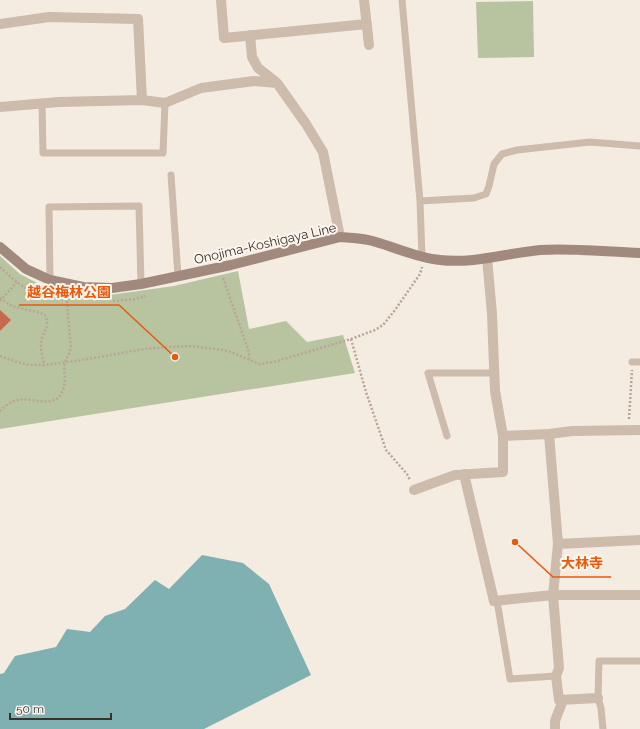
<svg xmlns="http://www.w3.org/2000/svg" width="640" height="729" font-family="Raleway,'Noto Sans JP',sans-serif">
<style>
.green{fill:#b8c4a0}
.water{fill:#7fb0b2}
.building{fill:#c8694b}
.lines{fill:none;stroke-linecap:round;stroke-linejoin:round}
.path{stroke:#b9a596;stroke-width:2.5;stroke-dasharray:2 2;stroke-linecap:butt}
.lane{stroke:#cdbbac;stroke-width:7}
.street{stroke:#cdbbac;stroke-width:10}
.secondary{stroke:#a18a7d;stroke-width:10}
.labels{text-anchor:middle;stroke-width:4;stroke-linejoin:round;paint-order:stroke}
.street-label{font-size:13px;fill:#3b302b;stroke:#fbf5ee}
.leader{fill:none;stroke:#e8590c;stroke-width:1.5}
.callout-dot{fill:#e8590c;stroke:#fbf5ee;stroke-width:1.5}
.callout-label{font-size:14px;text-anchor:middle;font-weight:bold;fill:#e8590c;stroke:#fbf5ee;stroke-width:4;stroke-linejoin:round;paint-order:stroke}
</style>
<rect width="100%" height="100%" fill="#f4ebe1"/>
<path class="green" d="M533,1L534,57L478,58L476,2Z
M0,256L20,274L45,287L95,297L174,286L238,271L249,329L286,321L307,342L343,335L355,373L0,429Z"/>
<path class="water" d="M202,555L243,563L269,584L311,675L204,729H0V674L4,673L15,656L56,647L67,629L90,632L105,616L125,609L155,580L169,589Z"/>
<path class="building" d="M0,310L11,320L0,331Z"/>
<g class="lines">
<path class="path" d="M0,267C10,276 19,286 32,291C43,294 55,295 66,297
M223,278L249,352V360
M0,298L12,306L41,313L46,316C49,330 45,328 42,338C39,346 43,357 44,365
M0,301L17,282
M113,301L135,299L146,296
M351,339L366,392L386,450L407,474L410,480
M0,356L17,362L29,365H44L77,361L144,349L170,347L192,346L216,349L228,351L260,364L274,362L351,339L375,330L383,325L395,310L420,274L422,267
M0,411C5,406 11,401 18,400C33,397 56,410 63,390C67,381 63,371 65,362C67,357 69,355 71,348L67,303L68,297
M629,419L632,370"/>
<path class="lane" d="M402,0L420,201L422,257
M42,104L43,153H163L165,103
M171,175L178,276
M420,201L474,198L486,194L489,186L494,164L502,154L517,150L590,142L640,146
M50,280L49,207L139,206L141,284
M632,362H640
M447,436L428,373H494
M497,601L510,679L556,676
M603,729L601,708L598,698L599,661H640"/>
<path class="street" d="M221,0L224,38L367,24
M364,0L369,45
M0,24L49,17L138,19L142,100
M250,35L252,57L258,68L276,82
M0,107L59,102L142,100L165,103L201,88L254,81L277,83L306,124L323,152L340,237
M549,434L558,544L553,595L559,668L556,676L559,700L598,698
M503,436L549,434L572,431L640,430
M464,474L494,601L553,595H640
M414,490L455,475L503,472V436L495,391L492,314L487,258
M558,544L640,540
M555,729V721L563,700"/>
<path class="secondary" d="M0,247L26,269L50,280L83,287L112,288L141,284L231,265L340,237C352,238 364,238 376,242C397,248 418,258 440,260C474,264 507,253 540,250C573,248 607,252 640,253"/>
</g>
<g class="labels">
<g class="street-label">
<text transform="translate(265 243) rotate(-13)" y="5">Onojima-Koshigaya Line</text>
</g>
</g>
<path class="leader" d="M175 357L119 305H19M515 542L553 577H611"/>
<g class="callout-dot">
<circle cx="175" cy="357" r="4"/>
<circle cx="515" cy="542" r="4"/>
</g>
<g class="callout-label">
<text x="69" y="297">越谷梅林公園</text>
<text x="582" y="568">大林寺</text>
</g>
<path d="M10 713v6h101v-6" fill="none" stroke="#3b302b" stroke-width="2"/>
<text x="16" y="713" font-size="12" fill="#3b302b" stroke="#fbf5ee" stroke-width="3" paint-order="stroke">50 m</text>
</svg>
